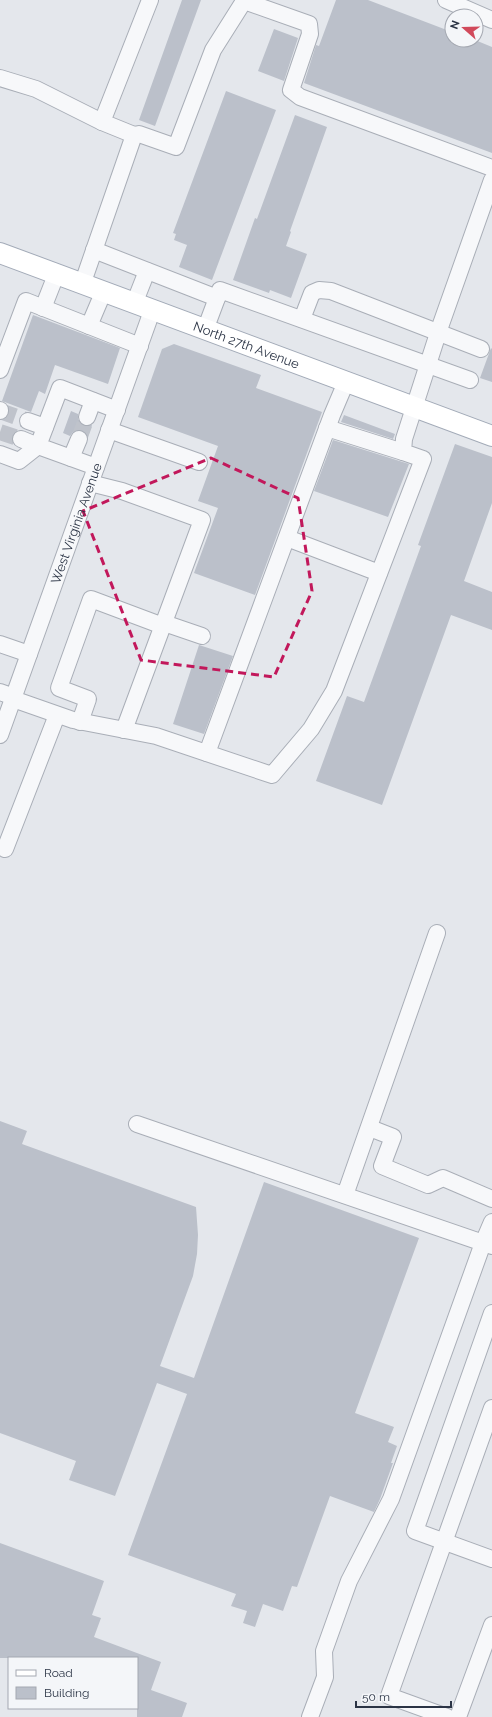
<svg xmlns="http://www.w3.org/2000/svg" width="492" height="1717" font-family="Raleway,sans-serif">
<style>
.building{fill:#bbc0ca}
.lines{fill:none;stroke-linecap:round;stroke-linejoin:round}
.minor-tunnel{stroke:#bfc3cb;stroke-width:16;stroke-dasharray:16 8;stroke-linecap:butt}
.minor-casing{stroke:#a9aeb7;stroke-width:18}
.major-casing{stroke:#a3abb8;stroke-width:22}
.minor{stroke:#f7f8fa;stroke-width:16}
.major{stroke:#fff;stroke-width:20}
.marked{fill:none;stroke:#c2185b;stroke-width:3;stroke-dasharray:8 5;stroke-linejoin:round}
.labels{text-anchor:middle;stroke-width:3;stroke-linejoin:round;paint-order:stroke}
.street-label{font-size:13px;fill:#2b3445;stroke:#f4f6f9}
</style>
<rect width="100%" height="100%" fill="#e4e7ec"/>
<path class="building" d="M182,0H201L155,126L139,120Z
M336,0H368L452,32V40H475L492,47V153L304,83L316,45L319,46Z
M274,29L298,38L284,81L258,71Z
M226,91L276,110L212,280L179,267L187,245L174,240L176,234L173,233Z
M295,115L327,127L290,231L291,232L286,246L307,254L291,298L270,290L269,293L233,280L255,218L257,219Z
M33,315L120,348L108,384L55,365L45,394L39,391L31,412L2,401Z
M174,344L261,375L256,388L322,412L255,595L194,573L218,508L198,501L218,446L138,417L162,349Z
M491,348L492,349V382L480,378Z
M71,411L78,414V419L83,426L92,425L88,436L83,430H78L73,432L70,436L63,433Z
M344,415L395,434L393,439L341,422Z
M333,440L409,464L388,517L314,491Z
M455,444L492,457V503L464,581L492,592V630L451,615L382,805L316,781L347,696L364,702L421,546L418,545Z
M199,645L233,656L204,734L173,724Z
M0,1121L27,1131L22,1144L196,1207L198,1235L197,1254L193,1276L160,1366L194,1378L264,1182L419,1238L355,1413L394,1427L388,1442L397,1446L391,1463H393L380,1499L374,1512L330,1496L297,1587L292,1586L283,1611L263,1604L255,1627L243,1623L247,1611L231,1606L236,1594L128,1555L187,1394L157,1383L115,1496L69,1480L76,1461L0,1433Z
M0,1543L104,1581L92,1615L101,1618L94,1637L161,1662L151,1690L187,1703L182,1717H137V1658H0Z"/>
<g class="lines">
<path class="minor-tunnel" d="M0,411L28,421
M0,432L21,439
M79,439L87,417"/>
<g class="minor-casing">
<g id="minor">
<path d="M446,0L492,20"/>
<path d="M0,78L36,89L102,122"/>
<path d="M134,135L102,122L150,0"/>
<path d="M94,250L217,298"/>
<path d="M82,285L134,135L139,134L176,147L213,50L244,1L309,24L310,34L291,90L300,97L492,168"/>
<path d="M134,304L147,271"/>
<path d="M43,308L56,275"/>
<path d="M302,319L312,293L319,290L331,291L481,349"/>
<path d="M89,326L103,293"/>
<path d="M205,330L220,290L470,380"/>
<path d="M0,370L26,301L140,346"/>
<path d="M0,410V411"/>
<path d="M87,417L93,401"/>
<path d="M28,421L45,427"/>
<path d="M327,428L403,452"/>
<path d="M109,430L199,462"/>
<path d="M21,439L38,446"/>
<path d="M0,454L19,461L38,446"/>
<path d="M71,458L79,439"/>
<path d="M96,467L38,446L60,388L117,410"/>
<path d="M90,483L122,491L202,520L124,730"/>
<path d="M287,538L379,573"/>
<path d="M164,623L202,636"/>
<path d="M0,644L29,654"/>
<path d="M0,692L14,697"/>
<path d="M13,699L73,720L156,736L272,775L311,729L334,691L423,459L403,452L404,439L440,327L492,180"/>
<path d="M80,722L88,699L59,688L91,599L163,626"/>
<path id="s1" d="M0,735L152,311"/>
<path d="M207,753L332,415L346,382"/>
<path d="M5,849L57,715"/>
<path d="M137,1124L492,1246"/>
<path d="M370,1128L393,1137L382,1166L428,1185L443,1178L492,1199"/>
<path d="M345,1195L437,933"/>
<path d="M492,1313L415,1531L492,1559"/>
<path d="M310,1717L325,1677L324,1651L349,1581L391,1499L483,1243L492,1222"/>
<path d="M447,1717L389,1696L492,1408"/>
<path d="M458,1717L492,1625"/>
</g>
</g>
<g class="major-casing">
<g id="major">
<path id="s2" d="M0,253L492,436"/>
</g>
</g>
<use href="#minor" class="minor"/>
<use href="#major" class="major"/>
</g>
<path class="marked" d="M211,458L298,498L312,591L274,677L141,660L83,511Z"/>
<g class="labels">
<g class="street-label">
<text dy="5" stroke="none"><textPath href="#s2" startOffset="263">North 27th Avenue</textPath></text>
<text dy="5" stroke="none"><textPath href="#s1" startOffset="225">West Virginia Avenue</textPath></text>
</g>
</g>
<rect x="8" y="1657" width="130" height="52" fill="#f4f6f9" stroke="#a4a8b1"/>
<rect x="16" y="1670" width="20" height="6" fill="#ffffff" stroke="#a4a8b1"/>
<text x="44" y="1677" font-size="12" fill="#2b3445">Road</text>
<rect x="16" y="1687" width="20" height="12" fill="#bbc0ca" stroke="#a4a8b1"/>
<text x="44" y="1697" font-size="12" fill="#2b3445">Building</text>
<g transform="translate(464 28) rotate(290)"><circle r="19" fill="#f4f6f9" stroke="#a4a8b1"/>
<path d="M0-3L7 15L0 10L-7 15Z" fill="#d1495b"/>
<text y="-6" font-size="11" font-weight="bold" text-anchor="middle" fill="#2b3445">N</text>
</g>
<path d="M356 1701v6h95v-6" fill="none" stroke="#2b3445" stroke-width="2"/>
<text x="362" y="1701" font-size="12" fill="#2b3445" stroke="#f4f6f9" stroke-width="3" paint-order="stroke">50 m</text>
</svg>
